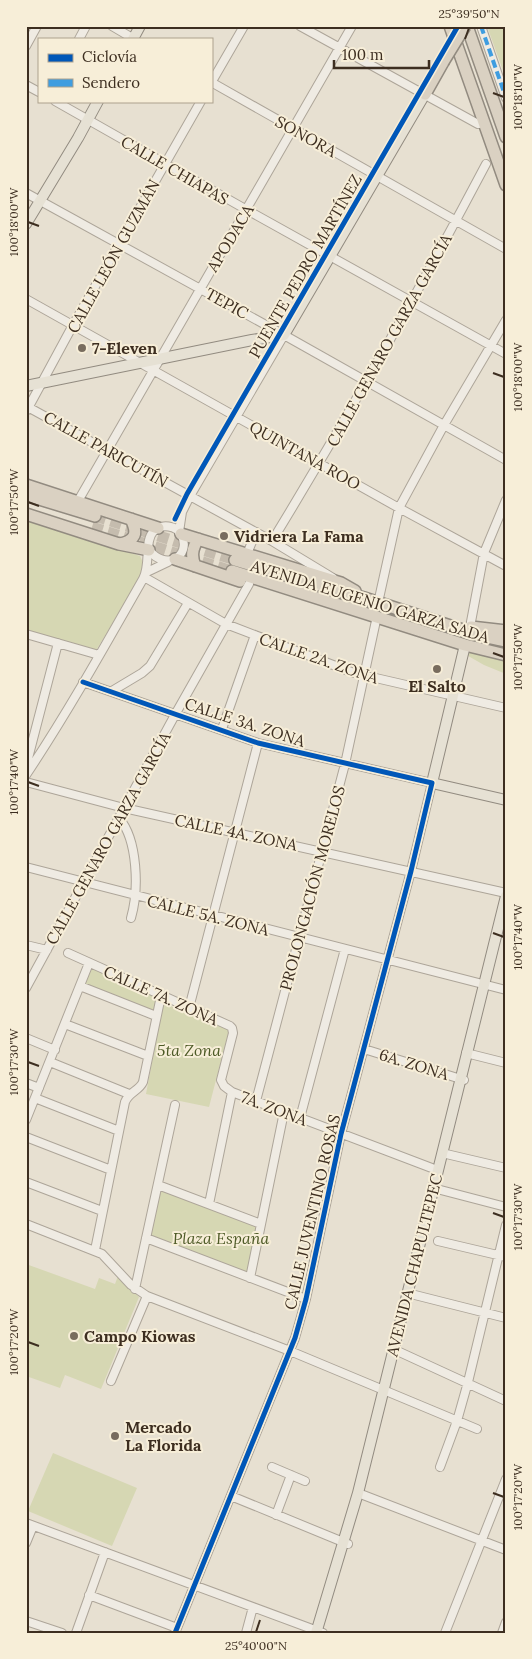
<svg xmlns="http://www.w3.org/2000/svg" width="532" height="1659" font-family="Lora,serif">
<style>
.green{fill:#d6d7b3}
.lines{fill:none;stroke-linecap:round;stroke-linejoin:round}
.highway-tunnel{stroke:#c5bcae;stroke-width:11;stroke-dasharray:11 5.5;stroke-linecap:butt}
.minor-casing{stroke:#ada599;stroke-width:10}
.major-casing{stroke:#928b80;stroke-width:12}
.highway-casing{stroke:#928b80;stroke-width:14}
.minor{stroke:#efebe3;stroke-width:8}
.major{stroke:#e6e1d4;stroke-width:10}
.highway{stroke:#dad1c2;stroke-width:11}
.highway-bridge-casing{stroke:#928b80;stroke-width:14;stroke-linecap:butt}
.highway-bridge{stroke:#dad1c2;stroke-width:11}
.quiet{stroke:#3f9de0;stroke-width:4;stroke-dasharray:8 4;stroke-linecap:butt}
.cycleway-casing{stroke:#f7eed8;stroke-width:8}
.cycleway{stroke:#0057b8;stroke-width:5}
.ticks{fill:none;stroke:#3d2e20;stroke-width:2}
.poi-dot{fill:#786c5e;stroke:#f7eed8;stroke-width:2}
.labels{text-anchor:middle;stroke-width:4;stroke-linejoin:round;paint-order:stroke}
.street-label{font-size:16px;fill:#3d2e20;stroke:#f7eed8}
.poi-label{font-size:16px;font-weight:bold;fill:#3d2e20;stroke:#f7eed8;text-anchor:start}
.park-label{font-size:16px;font-style:italic;fill:#4d5a26;stroke:#f7eed8}
.neatline{fill:none;stroke:#3d2e20;stroke-width:2}
.ticks-label{font-size:12px;text-anchor:middle;fill:#3d2e20}
</style>
<rect width="100%" height="100%" fill="#e7e0d1"/>
<path class="green" d="M487,26H506V79Z
M26,520L140,556L146,569L95,652L26,630Z
M465,645L506,655V674L484,665L463,653Z
M89,963L161,996L156,1016L80,986Z
M163,1003L229,1030L209,1107L146,1094Z
M158,1185L261,1224L250,1278L146,1238Z
M26,1264L95,1289L99,1278L115,1284L118,1276L139,1297L101,1389L65,1375L60,1388L26,1376Z
M53,1453L137,1488L112,1546L28,1511Z"/>
<g class="lines">
<path class="highway-tunnel" d="M95,516L235,560
M92,527L232,571"/>
<g class="minor-casing">
<path id="minor" d="M112,26L134,39
M300,26L478,124
M481,26L506,98
M79,39L86,26
M26,46L37,26
M211,82L506,249
M211,83L244,26
M26,85L39,92
M55,101L247,210L506,354
M26,193L284,335L506,460
M26,299L399,508L506,566
M26,406L272,541L333,578
M27,410L73,325L201,101
M78,501L352,26
M179,532L182,512L190,496L284,335
M272,541C347,418 419,291 486,164
M247,554L256,532
M147,572L168,562
M144,577L226,624L354,673L506,708
M378,603L399,508L444,425L506,320
M470,627L484,553L506,500
M26,634L99,655
M83,682L258,743L432,783L411,871L341,1134L306,1299L295,1338L175,1633
M112,691L142,673L150,666L188,603
M222,729L255,635
M26,766L58,643
M26,775C68,712 106,644 143,579C151,565 144,541 153,532C161,523 177,525 182,536C191,557 165,571 149,550
M26,782L124,808L506,893
M119,818C138,840 139,890 131,918
M26,867L506,990
M26,945L47,950
M68,953L230,1026L232,1028L233,1033L221,1080L224,1086L232,1092L437,1170
M80,986L156,1016
M26,988L176,713L249,584
M189,1008L258,743
M65,1024L148,1056
M26,1038L55,1050
M364,1049L464,1080
M466,1053L506,1063
M50,1062L129,1094
M26,1083L39,1088
M35,1098L119,1131
M256,1101L345,764L377,616
M300,1118L345,949
M26,1120L89,963
M26,1137L111,1170
M442,1153L506,1168
M26,1182L102,1211
M158,1185L261,1224
M433,1188L506,1207
M209,1204L232,1092
M26,1224L102,1254L131,1285L147,1296L290,1351L477,1429
M146,1238L306,1299
M438,1241L506,1257
M95,1250L125,1102C129,1092 139,1091 143,1082L161,996
M250,1278L284,1112
M135,1289L175,1105
M407,1293L506,1318
M393,1349L506,1401
M111,1381L147,1296
M272,1467L305,1481
M440,1467L457,1421L468,1382L506,1225
M358,1493L506,1550
M231,1496L348,1544
M276,1515L291,1475
M26,1523L323,1633
M26,1543L33,1526
M89,1595L177,1628
M26,1621L62,1633
M76,1633L105,1552
M246,1633L253,1607
M445,1633L506,1479
M502,1633L506,1622"/>
</g>
<g class="major-casing">
<path id="major" d="M133,39L140,26
M26,224L78,138L98,101
M26,386L252,340L284,335L425,94
M465,645L432,783L506,800
M316,1633L358,1493L506,896"/>
</g>
<g class="highway-casing">
<path id="highway" d="M450,26L506,185
M467,26L506,137
M425,94L443,62
M26,485L158,528
M26,495L95,516
M26,514L119,544L149,550
M181,534L341,583L355,591
M119,544C136,541 138,533 131,519
M175,559L240,581
M235,560L364,598L478,635L506,641
M195,566C191,556 192,549 198,539
M232,571L465,645L506,655
M471,627L506,631"/>
</g>
<use href="#minor" class="minor"/>
<use href="#major" class="major"/>
<use href="#highway" class="highway"/>
<g class="highway-bridge-casing">
<path id="highway-bridge" d="M443,62L465,26"/>
</g>
<use href="#highway-bridge" class="highway-bridge"/>
<path class="quiet" d="M481,26L506,98"/>
<g class="cycleway-casing">
<path id="cycleway" d="M175,519L187,494L458,26
M83,682L258,743L432,783L411,871L341,1134L306,1299L295,1338L175,1633"/>
</g>
<use href="#cycleway" class="cycleway"/>
</g>
<path class="ticks" d="M465,39L469,28M493,93L504,97M28,222L39,226M493,373L504,377M28,502L39,506M493,653L504,657M28,782L39,786M493,933L504,937M28,1062L39,1066M493,1213L504,1217M28,1342L39,1346M493,1493L504,1497M256,1632L260,1620"/>
<g class="poi-dot">
<circle cx="82" cy="348" r="5"/>
<circle cx="224" cy="536" r="5"/>
<circle cx="437" cy="669" r="5"/>
<circle cx="74" cy="1336" r="5"/>
<circle cx="115" cy="1436" r="5"/>
</g>
<g class="labels">
<g class="street-label">
<text transform="translate(306 136) rotate(29)" y="6">SONORA</text>
<text transform="translate(175 170) rotate(30)" y="6">CALLE CHIAPAS</text>
<text transform="translate(230 238) rotate(-59)" y="6">APODACA</text>
<text transform="translate(113 256) rotate(-61)" y="6">CALLE LEÓN GUZMÁN</text>
<text transform="translate(305 266) rotate(-60)" y="6">PUENTE PEDRO MARTÍNEZ</text>
<text transform="translate(227 303) rotate(29)" y="6">TEPIC</text>
<text transform="translate(389 340) rotate(-61)" y="6">CALLE GENARO GARZA GARCÍA</text>
<text transform="translate(106 449) rotate(29)" y="6">CALLE PARICUTÍN</text>
<text transform="translate(305 455) rotate(29)" y="6">QUINTANA ROO</text>
<text transform="translate(370 601) rotate(17)" y="6">AVENIDA EUGENIO GARZA SADA</text>
<text transform="translate(319 658) rotate(19)" y="6">CALLE 2A. ZONA</text>
<text transform="translate(245 722) rotate(18)" y="6">CALLE 3A. ZONA</text>
<text transform="translate(236 832) rotate(12)" y="6">CALLE 4A. ZONA</text>
<text transform="translate(108 838) rotate(-61)" y="6">CALLE GENARO GARZA GARCÍA</text>
<text transform="translate(312 888) rotate(-75)" y="6">PROLONGACIÓN MORELOS</text>
<text transform="translate(208 915) rotate(14)" y="6">CALLE 5A. ZONA</text>
<text transform="translate(161 995) rotate(24)" y="6">CALLE 7A. ZONA</text>
<text transform="translate(414 1064) rotate(17)" y="6">6A. ZONA</text>
<text transform="translate(274 1108) rotate(21)" y="6">7A. ZONA</text>
<text transform="translate(312 1212) rotate(-77)" y="6">CALLE JUVENTINO ROSAS</text>
<text transform="translate(414 1265) rotate(-76)" y="6">AVENIDA CHAPULTEPEC</text>
</g>
<g class="poi-label">
<text x="92" y="354">7-Eleven</text>
<text x="234" y="542">Vidriera La Fama</text>
<text x="437" y="692" text-anchor="middle">El Salto</text>
<text x="84" y="1342">Campo Kiowas</text>
<text x="125" y="1433">Mercado<tspan x="125" dy="18">La Florida</tspan></text>
</g>
<g class="park-label">
<text x="189" y="1056">5ta Zona</text>
<text x="221" y="1244">Plaza España</text>
</g>
</g>
<rect width="532" height="1659" fill="none" stroke="#f7eed8" stroke-width="55"/>
<rect x="38" y="38" width="175" height="65" fill="#f7eed8" stroke="#ada18e"/>
<rect x="48" y="54" width="25" height="8" fill="#0057b8" stroke="#ada18e"/>
<text x="82" y="62" font-size="15" fill="#3d2e20">Ciclovía</text>
<rect x="48" y="79" width="25" height="8" fill="#3f9de0" stroke="#ada18e"/>
<text x="82" y="88" font-size="15" fill="#3d2e20">Sendero</text>
<path d="M334 60v8h95v-8" fill="none" stroke="#3d2e20" stroke-width="2.5"/>
<text x="342" y="60" font-size="15" fill="#3d2e20" stroke="#f7eed8" stroke-width="4" paint-order="stroke">100 m</text>
<rect x="28" y="28" width="476" height="1604" class="neatline"/>
<g class="ticks-label">
<text x="469" y="18">25°39'50"N</text>
<text transform="translate(518 97) rotate(-90)" y="4">100°18'10"W</text>
<text transform="translate(14 222) rotate(-90)" y="4">100°18'00"W</text>
<text transform="translate(518 377) rotate(-90)" y="4">100°18'00"W</text>
<text transform="translate(14 502) rotate(-90)" y="4">100°17'50"W</text>
<text transform="translate(518 657) rotate(-90)" y="4">100°17'50"W</text>
<text transform="translate(14 782) rotate(-90)" y="4">100°17'40"W</text>
<text transform="translate(518 937) rotate(-90)" y="4">100°17'40"W</text>
<text transform="translate(14 1062) rotate(-90)" y="4">100°17'30"W</text>
<text transform="translate(518 1217) rotate(-90)" y="4">100°17'30"W</text>
<text transform="translate(14 1342) rotate(-90)" y="4">100°17'20"W</text>
<text transform="translate(518 1497) rotate(-90)" y="4">100°17'20"W</text>
<text x="256" y="1650">25°40'00"N</text>
</g>
</svg>
